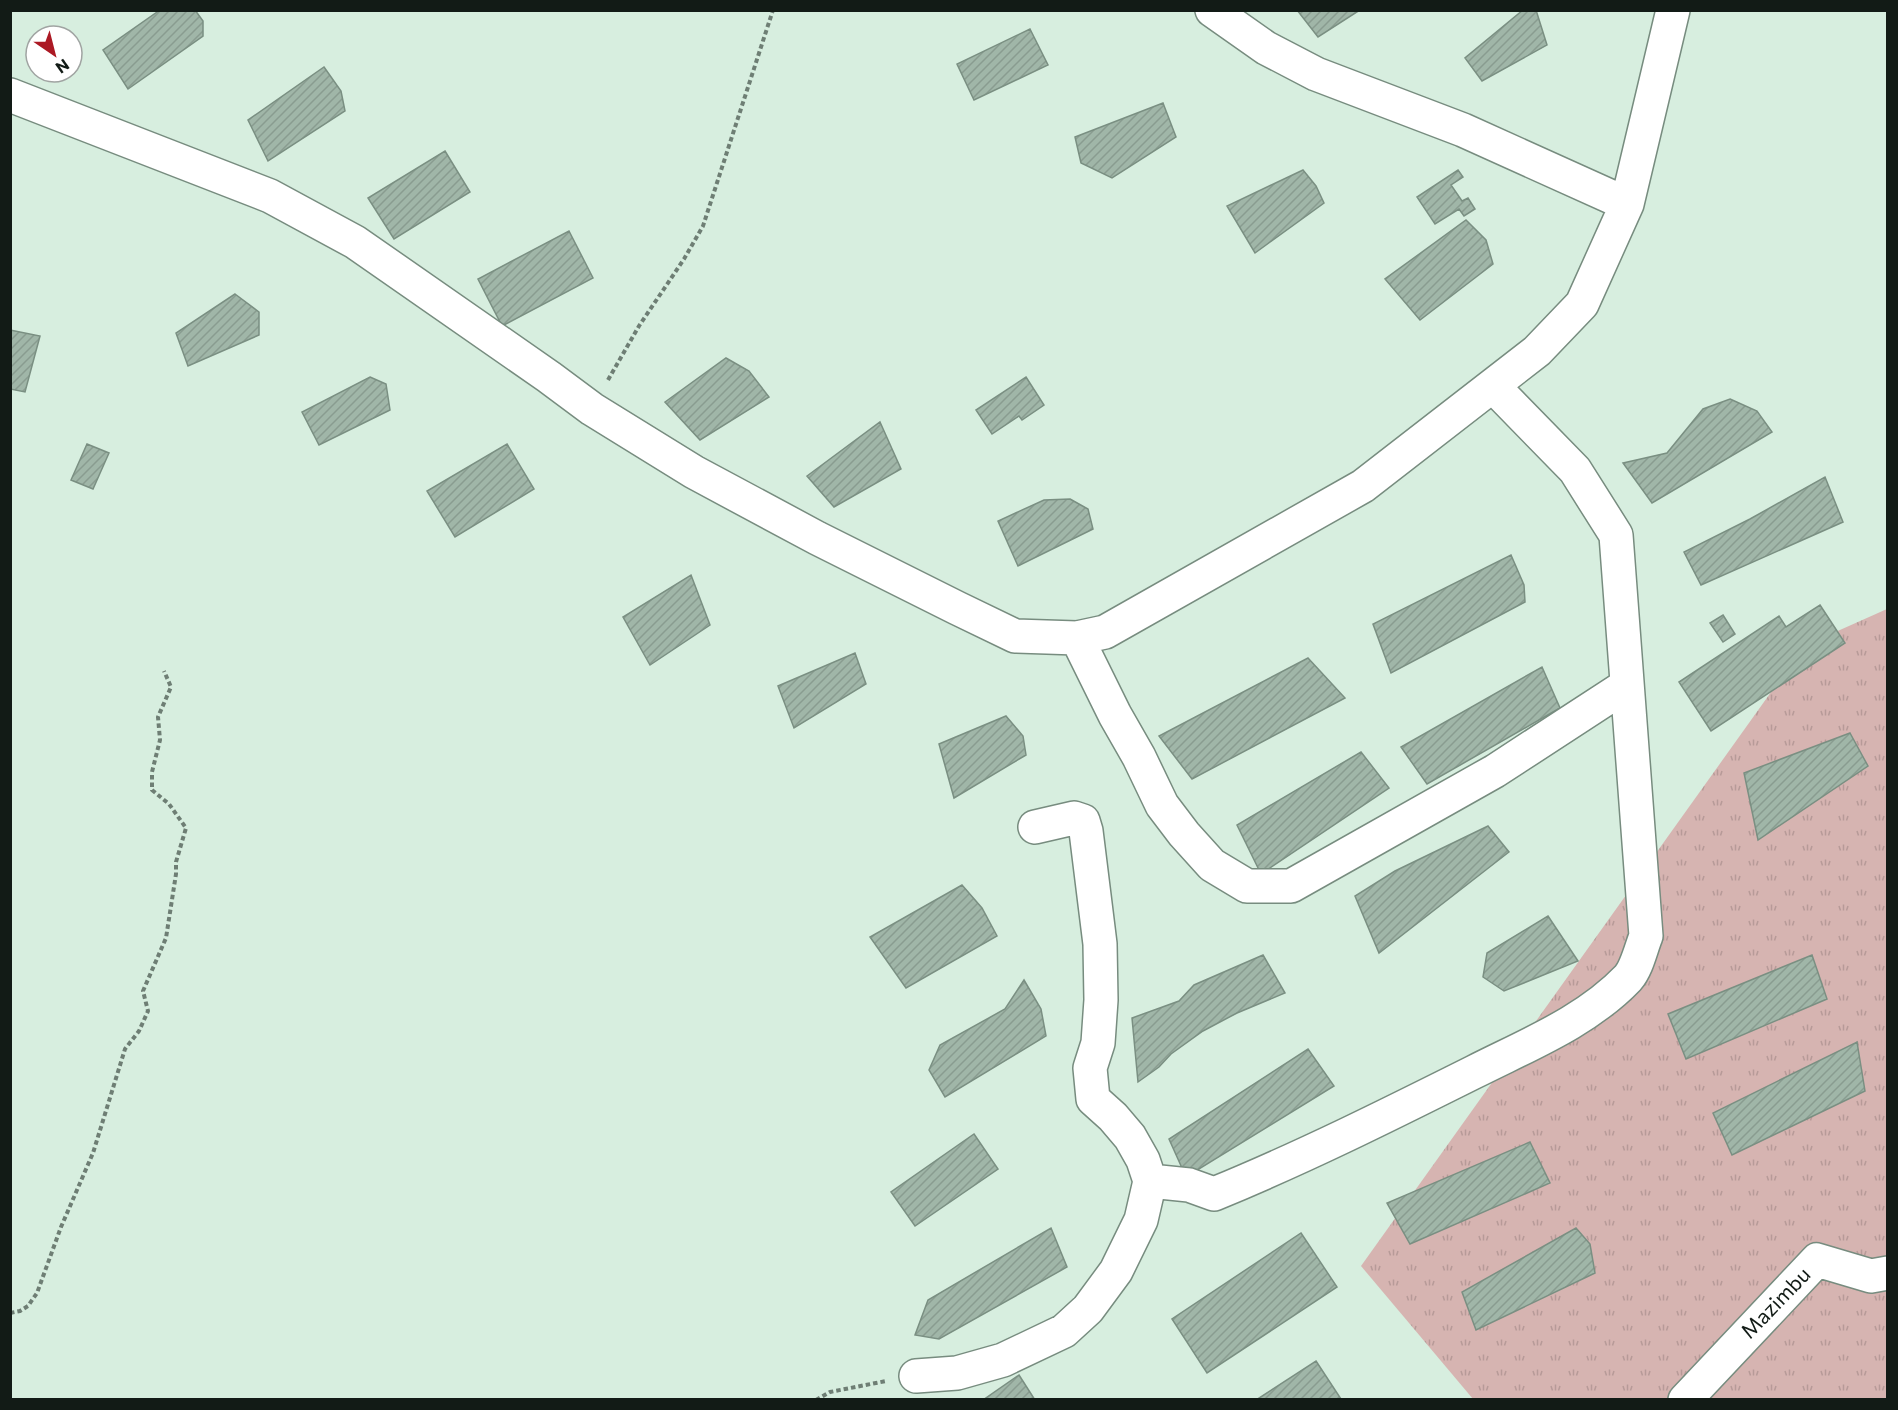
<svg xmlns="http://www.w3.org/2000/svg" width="1898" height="1410" font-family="Commissioner,sans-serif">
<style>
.grass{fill:url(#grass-tufts)}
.building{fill:url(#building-hatch);stroke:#7a8f82;stroke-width:1.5}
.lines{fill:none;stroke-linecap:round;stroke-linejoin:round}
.minor-casing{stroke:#778c7f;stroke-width:36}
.path{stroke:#6e7e74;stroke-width:4;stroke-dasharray:4.5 3;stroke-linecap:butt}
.minor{stroke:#fff;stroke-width:33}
.labels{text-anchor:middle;stroke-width:5;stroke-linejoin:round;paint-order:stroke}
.street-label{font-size:21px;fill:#121b16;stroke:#fff}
</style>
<defs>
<pattern id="grass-tufts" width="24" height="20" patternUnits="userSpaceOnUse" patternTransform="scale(1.5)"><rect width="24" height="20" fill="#d6b4b1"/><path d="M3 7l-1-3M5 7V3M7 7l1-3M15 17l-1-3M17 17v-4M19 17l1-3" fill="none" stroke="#b79a98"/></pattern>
<pattern id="building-hatch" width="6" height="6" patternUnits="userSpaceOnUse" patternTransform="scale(1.5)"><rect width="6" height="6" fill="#a0b6a8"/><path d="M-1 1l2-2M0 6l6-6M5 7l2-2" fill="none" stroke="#899c90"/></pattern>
</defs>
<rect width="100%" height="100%" fill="#d7eedf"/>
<path class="grass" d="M1887,609V1399H1473L1361,1266L1804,646Z"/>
<path class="building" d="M160,10H195L203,21V36L128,89L103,50Z
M1297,10H1360L1318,37Z
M1523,10H1536L1547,45L1482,81L1465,58Z
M1030,29L1048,65L974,100L957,64Z
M324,67L341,91L345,111L268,161L248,120Z
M1163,103L1176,137L1112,178L1081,163L1075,137Z
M445,151L470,192L394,239L368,198Z
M1303,170L1316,186L1324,203L1255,253L1227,206Z
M1458,170L1463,177L1451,185L1462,201L1468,198L1475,209L1464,216L1459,209L1435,224L1417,197Z
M1466,220L1486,240L1493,264L1420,320L1385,279Z
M569,231L593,278L502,326L478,279Z
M235,294L259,312V335L188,366L176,333Z
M10,330L40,336L25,392L10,389Z
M726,358L749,371L769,397L700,440L665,402Z
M370,377L386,384L390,410L319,445L302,412Z
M1026,377L1044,405L1022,420L1019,416L992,434L976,410Z
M1730,399L1757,411L1772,432L1652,503L1623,463L1667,453L1703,409Z
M880,422L901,469L834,507L807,476Z
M87,444L109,453L93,489L71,480Z
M507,444L534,489L455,537L427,491Z
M1825,477L1843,522L1701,585L1684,552L1750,519Z
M1070,499L1088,509L1093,529L1018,566L998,521L1044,500Z
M1511,555L1524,585L1525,602L1391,673L1373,624Z
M691,575L710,625L650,665L623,617Z
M1820,605L1845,643L1711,731L1679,682L1779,616L1786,627Z
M1723,615L1735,634L1723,642L1710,623Z
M855,653L866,684L794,728L778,686Z
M1308,658L1345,698L1192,779L1159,736Z
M1542,667L1560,708L1427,784L1401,747Z
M1006,716L1023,736L1026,755L954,798L939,744Z
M1850,733L1868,766L1758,840L1744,773Z
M1361,752L1389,788L1261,874L1237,825Z
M1488,826L1509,852L1379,953L1355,896L1395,871Z
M962,885L982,908L997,936L906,988L870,937Z
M1548,916L1578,961L1504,991L1483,977L1487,953Z
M1263,955L1285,993L1237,1013L1203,1031L1171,1054L1159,1067L1138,1082L1132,1018L1179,1001L1194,985Z
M1812,955L1827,999L1686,1059L1668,1014Z
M1024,980L1041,1009L1046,1036L945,1097L929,1070L940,1045L1005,1009Z
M1857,1042L1865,1091L1732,1155L1713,1113Z
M1308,1049L1334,1086L1186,1177L1169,1139Z
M974,1134L998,1169L915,1226L891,1192Z
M1530,1142L1550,1183L1410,1244L1387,1203Z
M1051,1228L1067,1267L939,1339L915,1335L928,1300Z
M1576,1228L1590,1244L1595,1273L1476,1330L1462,1292Z
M1301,1233L1337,1287L1207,1373L1172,1319Z
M1316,1361L1341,1399L1256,1400Z
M1019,1375L1035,1400H983Z"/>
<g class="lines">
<g class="minor-casing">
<path id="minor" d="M1212,10L1266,48L1316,74L1463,130L1627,204
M10,95L270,196L355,242L549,377L592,409L694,472L817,538L957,608L1015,636L1077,638L1105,632L1363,486L1537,351L1582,304L1627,204L1673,10
M1077,638L1115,715L1139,757L1162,805L1184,834L1212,865L1247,886H1291L1495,771L1627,685
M1150,1181L1189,1185L1214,1194C1302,1158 1388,1115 1474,1072C1527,1045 1586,1022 1628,978C1637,968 1641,948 1646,936L1616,535L1575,470L1493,386
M916,1376L957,1373L1003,1360L1064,1331L1088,1309L1116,1271L1141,1220L1150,1181L1143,1160L1130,1137L1113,1117L1093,1099L1090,1068L1098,1043L1101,1000L1100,944L1086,831L1083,821L1074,818L1035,827
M1685,1400L1817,1260L1871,1276L1888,1273"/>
</g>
<path class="path" d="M608,380L639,326L684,259L703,226L773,10
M10,1313L20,1311L28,1306L37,1293L61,1227L93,1153L125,1049L139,1031L148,1011L143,991L166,938L176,874V862L186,828L169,804L152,790V772L160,740L158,717L171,687L164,671
M816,1400L830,1392L886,1381"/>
<use href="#minor" class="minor"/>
</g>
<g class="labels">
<g class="street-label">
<text transform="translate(1776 1303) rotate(-46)" y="7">Mazimbu</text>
</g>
</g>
<rect width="1898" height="1410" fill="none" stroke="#121b16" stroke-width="24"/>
<g transform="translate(54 54) rotate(145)"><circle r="28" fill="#ffffff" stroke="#a0a4a2" stroke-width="1.5"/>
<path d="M0-4.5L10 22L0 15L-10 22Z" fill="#ac1924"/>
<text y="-9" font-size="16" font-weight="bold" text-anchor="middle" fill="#121b16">N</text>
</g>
</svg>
